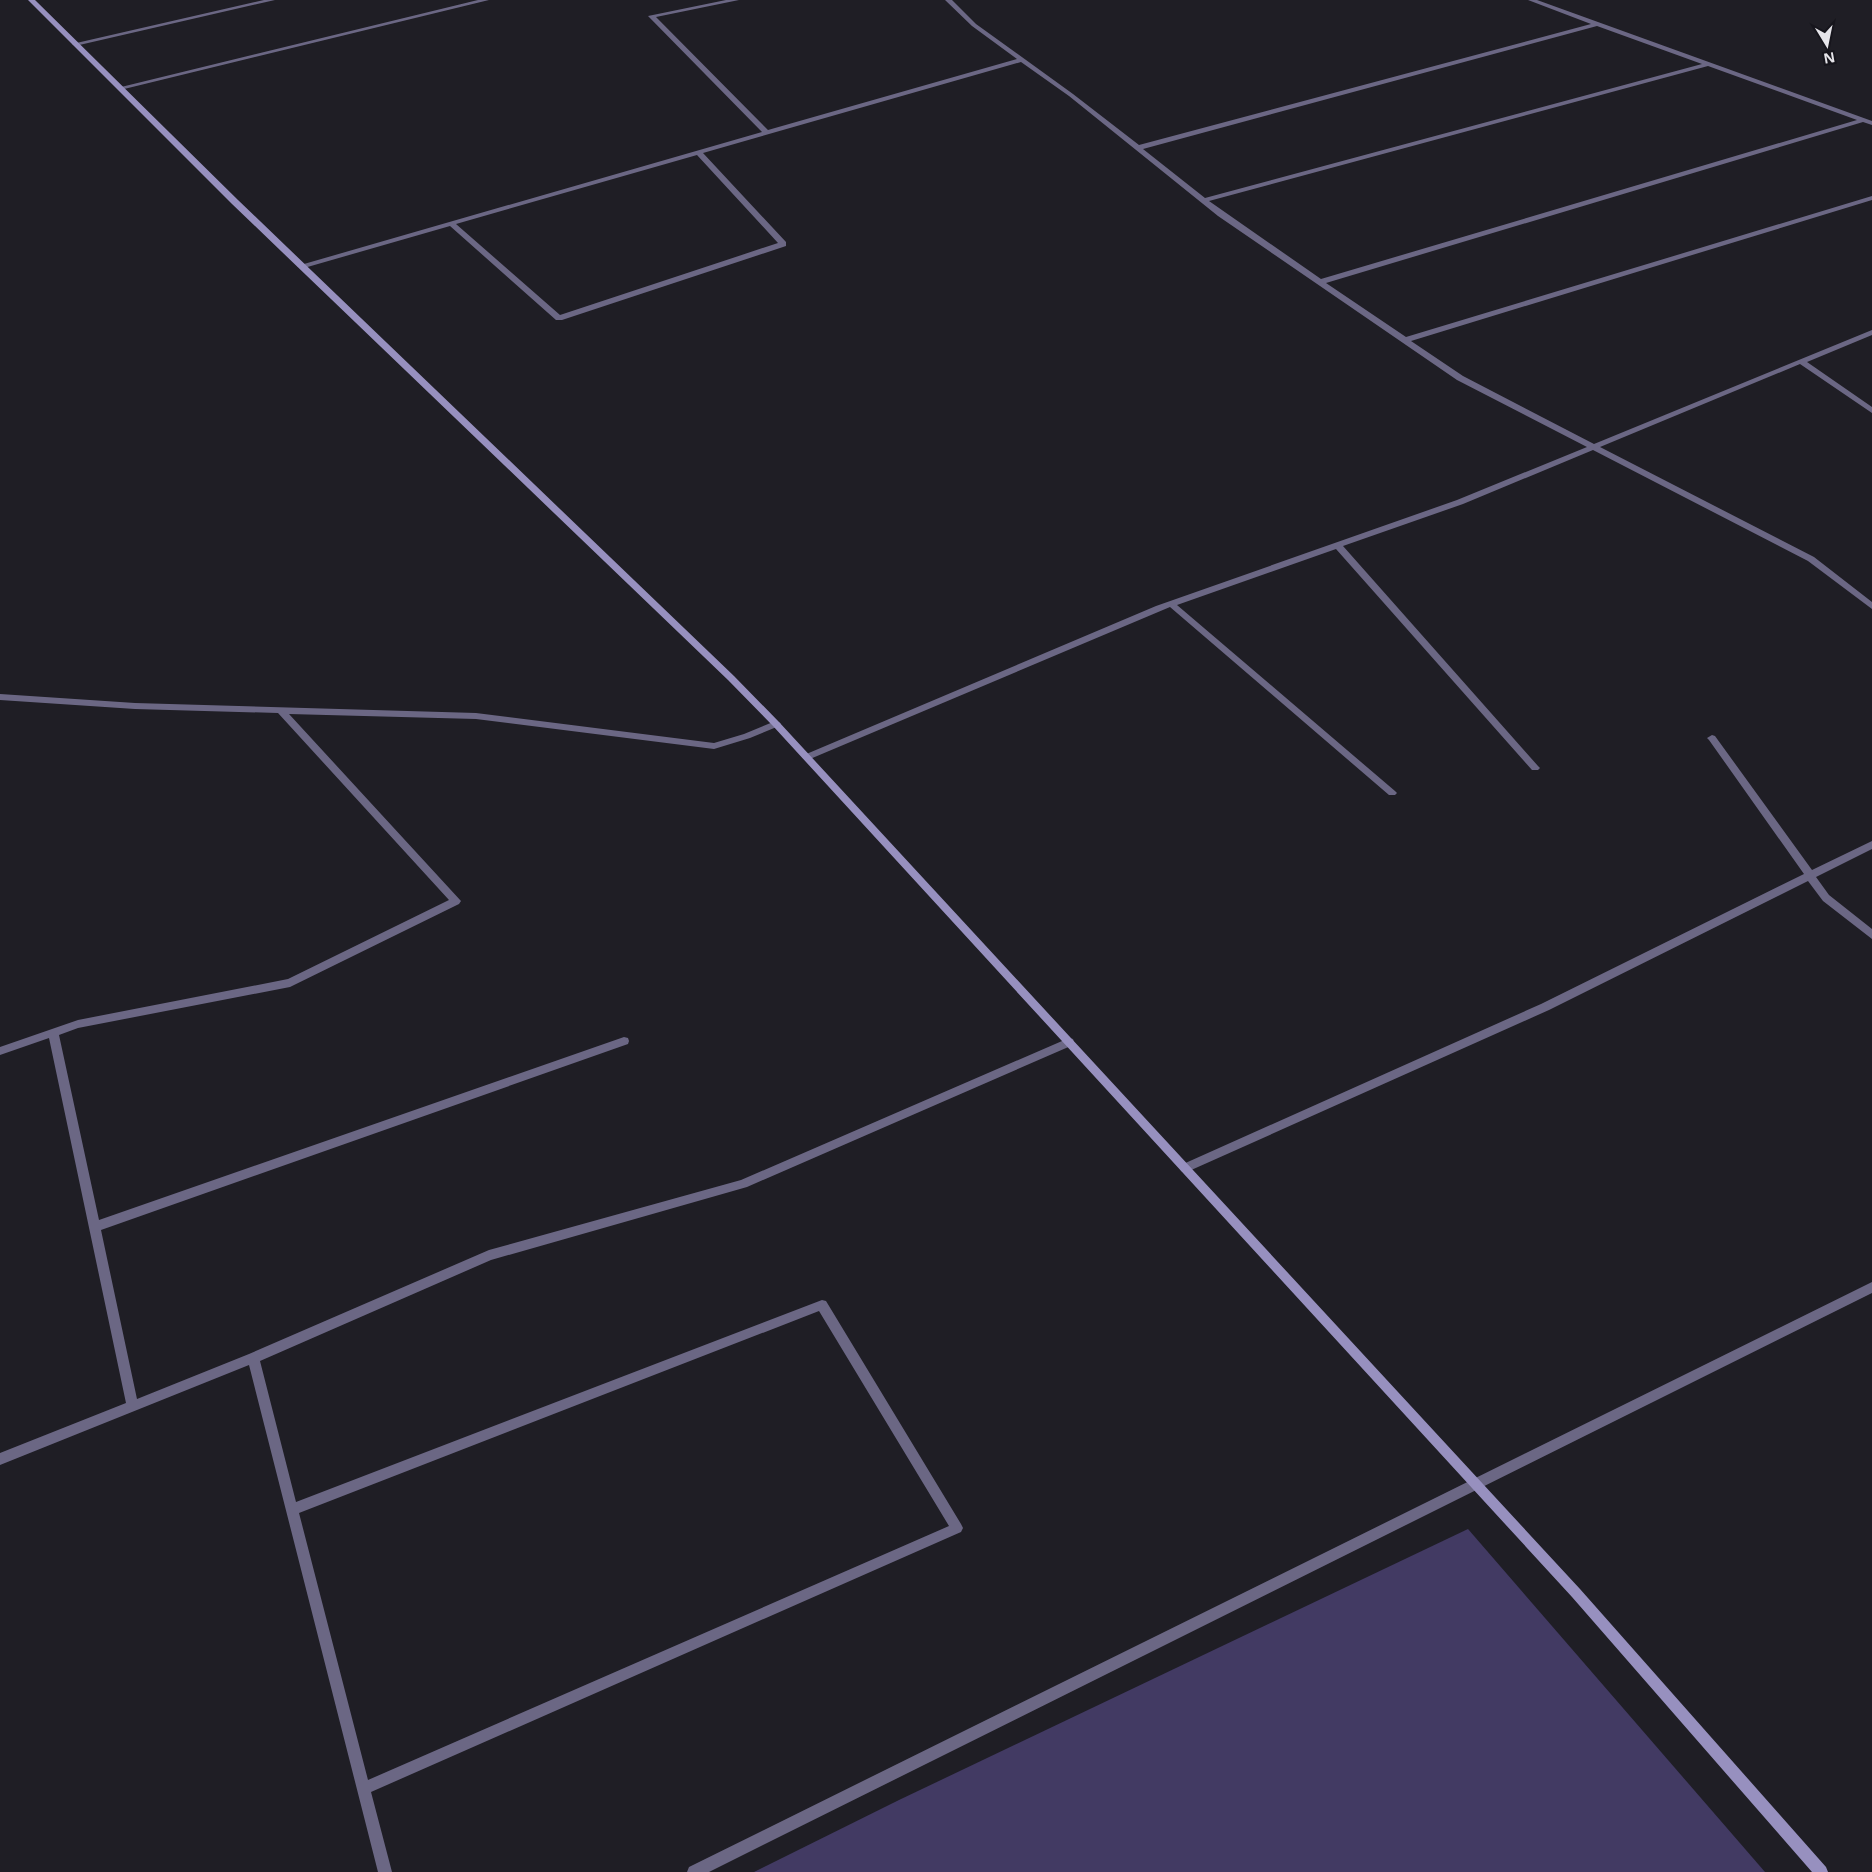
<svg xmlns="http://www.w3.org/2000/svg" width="1872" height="1872" font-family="'Open Sans',sans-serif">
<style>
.green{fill:#423a63}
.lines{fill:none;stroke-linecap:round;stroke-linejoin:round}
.street{fill:#6b6784;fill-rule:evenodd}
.secondary{fill:#9790bf;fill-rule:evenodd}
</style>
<rect width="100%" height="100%" fill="#1f1e25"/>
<path class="green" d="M1468,1529L1765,1872H754L899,1800Z"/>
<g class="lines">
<path class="street" d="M264,0H275L75,46L72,44Z
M478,0H489L120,90L117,88Z
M726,0H739L656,17L768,130L1017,59L972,26L945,0H952L976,24L1073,94L1139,145L1591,24L1528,0H1537L1872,121V125L1863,122L1326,283L1406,337L1872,196V200L1411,341L1463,376L1594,444L1872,330V335L1807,362L1872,407V413L1800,364L1600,447L1814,557L1872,602V609L1808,561L1593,450L1463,504L1343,546L1538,766L1540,768L1538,770H1532L1336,549L1177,605L1395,791L1397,793L1395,795H1389L1170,607L810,759H804L802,757L804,755L1156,606L1457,500L1587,447L1457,380L1218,216L1069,96L1021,62L703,153L786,242V246L562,320H556L450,226L304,268H301L297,266L762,132L648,16ZM1597,26L1702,64L1205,198L1143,149ZM1708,66L1857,120L1321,279L1209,201ZM697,155L778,243L560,315L456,224Z
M0,694L135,703L476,713L714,743L744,734L773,722H779L781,724L779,726L750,738L714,749L476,719L289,714L461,901L459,904L290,987L78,1028L59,1035L99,1220L624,1037L628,1038L629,1041L628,1044L101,1230L137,1399L249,1354L489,1250L741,1180L1069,1038L1073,1039L1074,1042L1073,1045L747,1187L491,1260L260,1361L296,1502L822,1300L826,1301L961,1524L963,1528L961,1532L371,1792L392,1872H378L249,1365L0,1465V1453L126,1403L49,1038L0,1055V1047L78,1020L288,979L449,900L278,713L135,709L0,700ZM819,1311L949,1526L368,1780L299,1513Z
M1712,735L1715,736L1812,870L1872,841V849L1816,877L1829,895L1872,929V939L1823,901L1808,881L1549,1010L1189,1171L1185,1173L1181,1171L1180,1168L1181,1165L1541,1004L1804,874L1709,740L1707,738Z
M1872,1282V1293L709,1872H687L689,1867Z"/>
<path class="secondary" d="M28,0H35L238,200L734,676L779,722L1580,1589L1826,1867L1828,1872H1812L1572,1597L773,726L728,680L232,204Z"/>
</g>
<g transform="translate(1827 45) rotate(170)" stroke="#16151c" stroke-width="4" paint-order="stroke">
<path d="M0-4L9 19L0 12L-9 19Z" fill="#e6e5ea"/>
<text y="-8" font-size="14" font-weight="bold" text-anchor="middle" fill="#e6e5ea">N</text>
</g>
</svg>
